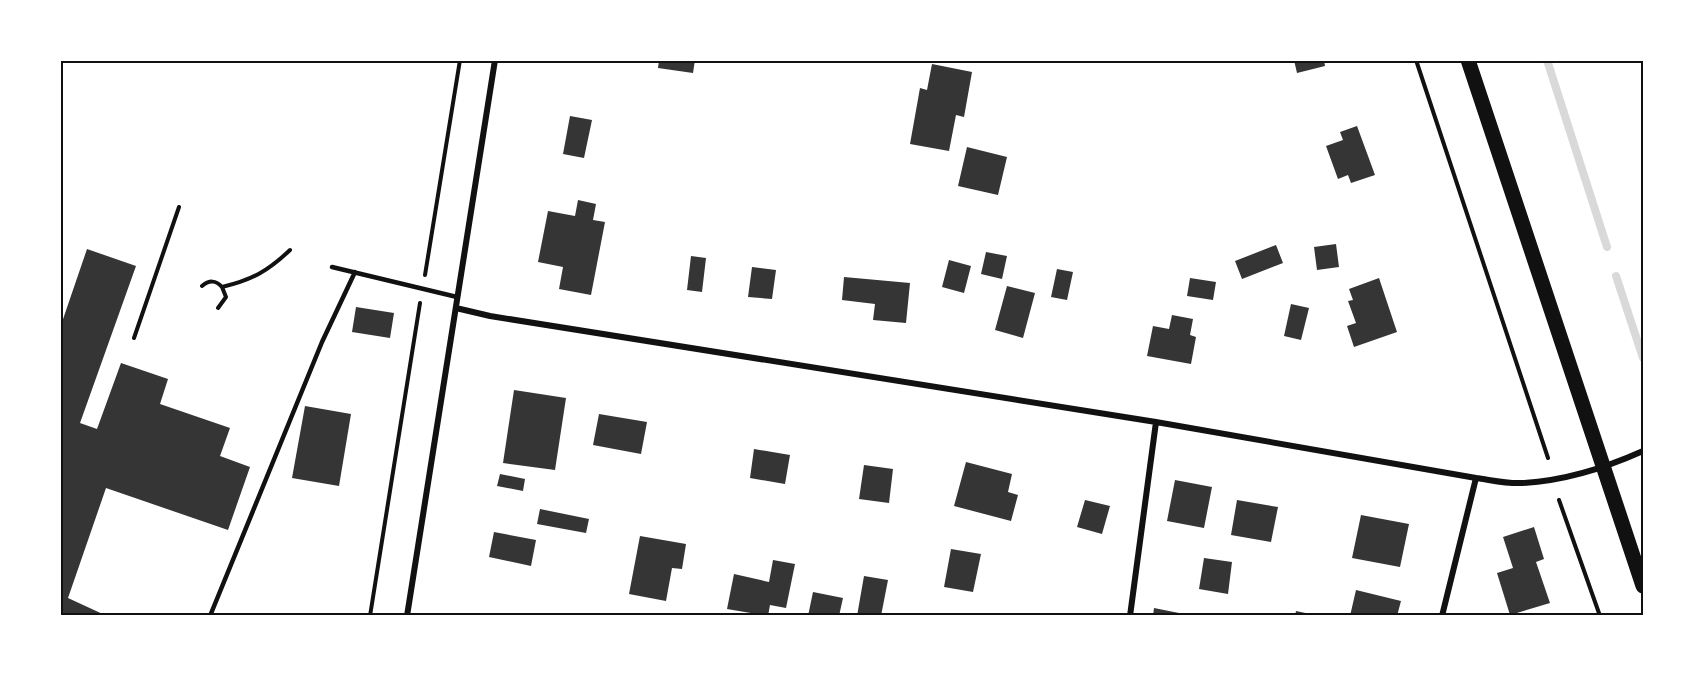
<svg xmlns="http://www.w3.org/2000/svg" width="1703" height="676" font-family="'Titillium Web',sans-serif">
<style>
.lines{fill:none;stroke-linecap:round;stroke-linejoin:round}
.stream{stroke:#d9d9d9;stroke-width:8}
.building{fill:#353535}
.path{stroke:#111;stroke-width:4}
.service{stroke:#111;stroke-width:4.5}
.minor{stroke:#111;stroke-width:6}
.primary{stroke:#111;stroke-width:15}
.neatline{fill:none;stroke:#111;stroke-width:2}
</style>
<rect width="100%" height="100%" fill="#fff"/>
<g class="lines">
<path class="stream" d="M1547,60L1607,247
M1616,276L1643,358"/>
</g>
<path class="building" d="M659,60H695L693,73L658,68Z
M1294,60H1324L1325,66L1297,73Z
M932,64L972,72L964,117L956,115L949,151L910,144L920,88L927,90Z
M570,116L592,120L584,158L563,154Z
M1357,126L1375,175L1351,183L1348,175L1338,179L1326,146L1343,140L1340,132Z
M967,147L1007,157L998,195L958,186Z
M578,200L596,204L593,220L605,222L591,295L559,289L563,267L538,262L548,211L575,216Z
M1336,244L1339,267L1317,270L1314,247Z
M1276,245L1283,263L1242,279L1235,261Z
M87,249L136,266L80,423L97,429L121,363L168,379L160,404L230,428L220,456L250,467L228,530L106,488L68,598L107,616H60V328Z
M986,252L1007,256L1002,279L981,274Z
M691,256L706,258L702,292L687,290Z
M949,260L971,266L964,293L942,287Z
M752,267L776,270L772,299L748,297Z
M1057,269L1073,272L1067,300L1051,297Z
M844,277L910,283L906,323L873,320L875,304L842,300Z
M1190,278L1216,282L1213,300L1187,296Z
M1379,278L1397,332L1354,347L1347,326L1356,323L1348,301L1353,300L1349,289Z
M1007,286L1035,293L1023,338L995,330Z
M1291,304L1309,308L1301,340L1284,336Z
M356,307L394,313L390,338L352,332Z
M1172,315L1193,319L1190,335L1196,337L1191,364L1147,356L1153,326L1169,329Z
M514,390L566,398L555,470L503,463Z
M305,406L351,414L339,486L292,478Z
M599,414L647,422L641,454L593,445Z
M754,449L790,455L785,484L750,478Z
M966,462L1012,474L1008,492L1018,495L1011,521L954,506Z
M864,465L893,469L889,503L859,499Z
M500,474L525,479L523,491L497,486Z
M1175,480L1212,487L1204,528L1167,521Z
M1085,500L1110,506L1102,534L1077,527Z
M1237,500L1278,507L1271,542L1231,535Z
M540,509L589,519L586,533L537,524Z
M1361,515L1409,524L1400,567L1352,558Z
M1534,527L1544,559L1536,562L1550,603L1510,615L1497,573L1513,568L1503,537Z
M494,532L536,540L531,566L489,557Z
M640,536L686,544L682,569L672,568L666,601L629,594Z
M951,549L981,554L973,592L944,587Z
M1204,558L1232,562L1228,594L1199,589Z
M773,560L795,564L786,608L770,605L768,616L727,609L734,574L769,582Z
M864,576L888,580L881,616H857Z
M1356,590L1401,601L1397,616H1350Z
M813,592L843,598L839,616H808Z
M1154,608L1179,613V616H1153Z
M1296,611L1315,615V616H1295Z"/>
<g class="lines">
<path class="path" d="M1416,60L1548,458
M425,275L460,60
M202,286C209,280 216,280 222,287
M218,308L226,297L222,287C252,280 268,271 290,250
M134,338L179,207
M1559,500L1600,616
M370,616L420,303"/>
<path class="service" d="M332,267L457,297
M210,616L322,342L355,272"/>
<path class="minor" d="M456,308L490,316L1156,422L1476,478C1491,480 1507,484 1522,483C1564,481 1605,468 1643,451
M407,616L495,60
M1130,616L1156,422
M1442,616L1476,478"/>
<path class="primary" d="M1468,60L1643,586"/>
</g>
<rect width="1703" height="676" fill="none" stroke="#ffffff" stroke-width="123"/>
<rect x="62" y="62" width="1580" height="552" class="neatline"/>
</svg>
